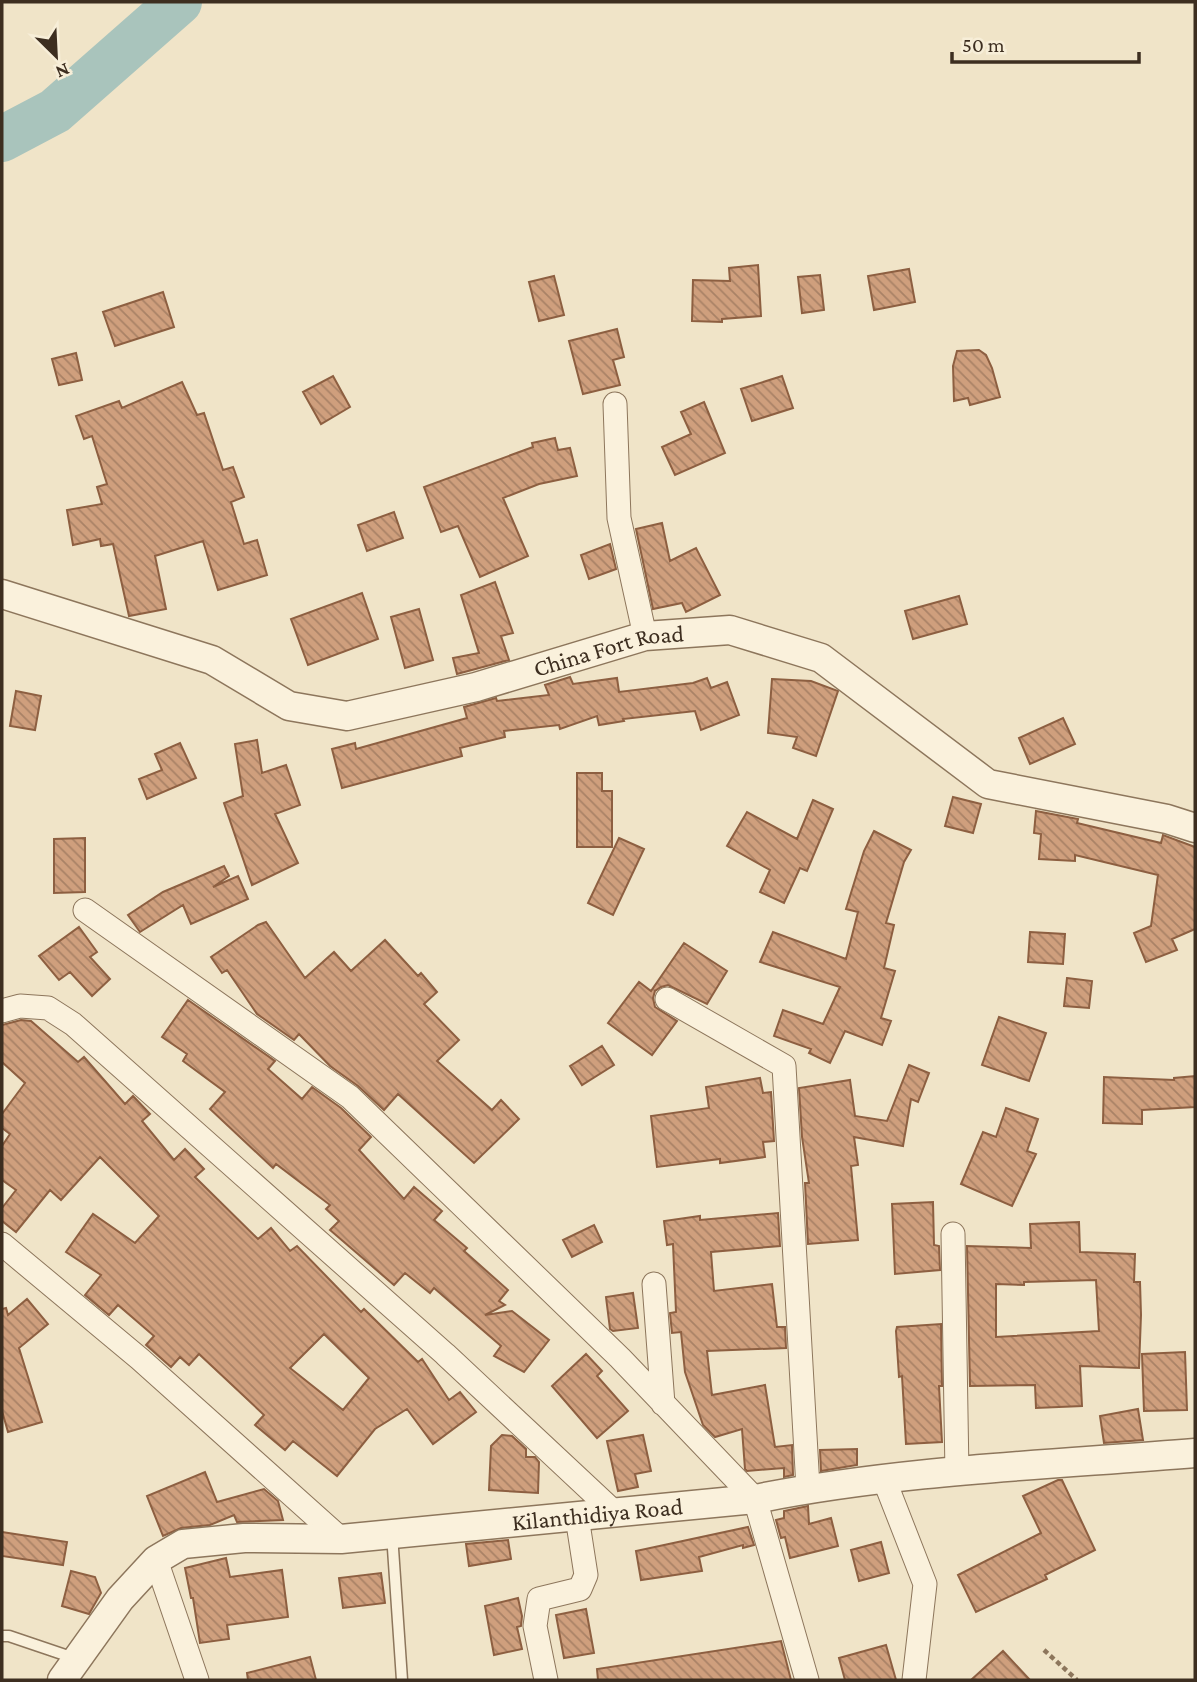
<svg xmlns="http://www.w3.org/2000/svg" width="1197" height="1682" font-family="'Crimson Pro',serif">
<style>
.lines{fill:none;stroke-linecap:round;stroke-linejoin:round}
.river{stroke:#a9c4bc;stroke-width:46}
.building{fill:url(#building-back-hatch);stroke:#8d5f41;stroke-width:2;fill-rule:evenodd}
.service-casing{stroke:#8d765c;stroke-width:13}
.minor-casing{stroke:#8d765c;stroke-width:25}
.tertiary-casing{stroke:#8d765c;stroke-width:31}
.path{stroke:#8d765c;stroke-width:4.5;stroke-dasharray:5 3.5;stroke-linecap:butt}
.service{stroke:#faf1dc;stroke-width:10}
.minor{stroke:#faf1dc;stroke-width:23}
.tertiary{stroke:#faf1dc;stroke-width:28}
.labels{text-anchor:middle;stroke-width:5;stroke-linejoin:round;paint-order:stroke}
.street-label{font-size:24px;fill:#3d2e20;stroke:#f7eed8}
</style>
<defs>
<pattern id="building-back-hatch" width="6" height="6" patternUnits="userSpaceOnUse" patternTransform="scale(1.75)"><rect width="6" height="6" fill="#cf9f7d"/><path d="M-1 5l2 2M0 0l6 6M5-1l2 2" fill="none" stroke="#a98266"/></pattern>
</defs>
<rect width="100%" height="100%" fill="#f0e4c8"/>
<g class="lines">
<path class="river" d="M2,139L55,111L179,2"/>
</g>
<path class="building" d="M758,265L761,316L722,319V322L692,321L693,280L730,281L729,268Z
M909,269L915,302L874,310L868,276Z
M820,275L824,310L802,313L798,277Z
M554,276L564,315L539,321L529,282Z
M163,292L174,327L115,346L103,312Z
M617,329L624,357L613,360L620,385L583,394L569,341Z
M979,350L986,355L992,368L1000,397L970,405L968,398L954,401L953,366L957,351Z
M76,353L82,380L59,385L52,359Z
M333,376L350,407L321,424L303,392Z
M782,376L793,408L752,421L741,389Z
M182,382L197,415L204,413L223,470L233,467L244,497L231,502L244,544L257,540L267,575L218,590L203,541L155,556L166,609L129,616L113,544L101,546L100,539L73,545L67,510L102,504L97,487L107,484L92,436L84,439L76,416L119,401L122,408Z
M704,402L725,453L675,475L662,447L691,434L681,412Z
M555,438L558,450L570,448L577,476L539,484L503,498L528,556L480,577L458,526L441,532L424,487L533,447L532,443Z
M394,512L403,538L367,551L358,525Z
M662,523L670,561L696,548L720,595L686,612L682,603L653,609L636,529Z
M610,544L616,569L589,579L581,555Z
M495,582L513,633L501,636L509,660L457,674L453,658L479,653L461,595Z
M362,593L378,639L308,665L291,619Z
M959,596L967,624L913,639L905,611Z
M419,609L433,660L405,668L391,617Z
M570,677L573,684L617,678L619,692L693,683L707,678L711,688L727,682L739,715L701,730L695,711L623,719L624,721L599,725L597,716L560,729L559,725L504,731L505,737L460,748L462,756L342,788L332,749L355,743L356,749L467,718L464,707L496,698L497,701L549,695L545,685Z
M772,679L811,681L838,691L816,756L793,748L797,737L768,733Z
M16,691L41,696L35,730L10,726Z
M1063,718L1075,744L1030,764L1019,738Z
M257,740L262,773L286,765L300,805L275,814L298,863L252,885L224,803L243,796L235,744Z
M180,743L196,778L147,799L139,779L162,770L155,754Z
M577,773H602V791H612V847H577Z
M953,797L981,804L973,833L945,826Z
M813,800L833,809L807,871L800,868L784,903L760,892L770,870L727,846L747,812L797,839Z
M1036,811L1078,819L1077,823L1161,843L1163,835L1195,847V929L1172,939L1177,950L1146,962L1134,933L1151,926L1158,875L1075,855V861L1039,859L1041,834L1034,833Z
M874,831L911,850L904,862L886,923L894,925L884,968L895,971L881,1018L891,1021L882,1045L845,1031L830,1063L809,1053L811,1049L774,1036L783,1010L823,1024L840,987L760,962L773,932L846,959L858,912L846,909L864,851Z
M85,838V892L54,893V839Z
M619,838L644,849L613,915L588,903Z
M224,866L229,876L213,887L238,876L248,899L191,924L183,905L140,932L128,915L163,892Z
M266,922L305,978L334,952L351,971L385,940L418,976L421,973L437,992L424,1004L459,1040L437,1061L492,1110L501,1100L519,1119L474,1163L398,1094L384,1110L358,1086L330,1066L299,1034L294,1040L257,1014L227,970L222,973L211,957L258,925Z
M79,927L97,952L90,957L110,979L92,996L70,972L59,980L39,956Z
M1030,932L1065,934L1063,964L1028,962Z
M684,943L727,971L707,1004L668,985L661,987L655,991L653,998L655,1007L677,1021L652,1055L608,1023L639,982L651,991Z
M1067,978L1092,981L1089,1008L1064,1006Z
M188,1000L275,1061L268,1069L302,1099L312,1087L341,1108L371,1137L359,1150L404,1199L414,1187L442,1211L434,1220L467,1248L464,1251L508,1290L499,1301L505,1305L485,1315L512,1311L549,1340L524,1372L494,1356L501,1346L434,1288L430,1293L405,1273L394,1285L330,1230L339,1221L326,1209L330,1205L276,1164L273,1168L210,1109L225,1092L183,1061L187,1054L162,1037Z
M999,1017L1046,1033L1029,1081L982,1065Z
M21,1020L31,1021L78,1062L84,1057L125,1104L133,1096L150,1114L142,1121L174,1160L185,1149L204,1169L195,1177L258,1239L271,1228L290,1251L297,1246L361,1312L364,1309L418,1362L422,1359L449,1400L460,1392L476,1412L433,1444L407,1409L375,1429L337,1476L293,1441L285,1450L255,1425L264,1415L199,1354L189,1365L180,1357L171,1367L146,1345L154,1336L118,1305L109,1315L85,1295L101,1275L66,1252L93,1214L135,1243L159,1216L100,1157L61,1200L50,1190L16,1232L2,1221V1208L16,1190L2,1180V1146L10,1134L2,1128V1114L25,1083L2,1062V1025ZM324,1334L369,1378L343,1410L290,1368Z
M602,1046L614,1065L582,1085L570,1066Z
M909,1065L929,1073L918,1102L911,1099L903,1146L854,1137L858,1165L851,1166L858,1240L808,1244L805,1183H809L802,1137L799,1088L850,1080L855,1116L887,1121Z
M1195,1076V1107L1142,1110V1124L1103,1123L1104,1077L1174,1080V1078Z
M760,1078L763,1093L771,1092L774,1141L763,1142L765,1157L720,1163V1159L657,1167L651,1116L709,1108L706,1087Z
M1006,1108L1038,1119L1027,1151L1036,1154L1012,1206L961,1184L983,1132L996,1137Z
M933,1202L934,1245L939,1246L940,1270L895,1274L892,1204Z
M778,1213L780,1246L711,1252L714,1291L772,1284L777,1327H785L786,1348L707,1351L712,1395L765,1385L775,1447L792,1445L793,1475L784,1477V1468L747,1471L745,1469L742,1429L715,1437L703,1425L685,1372L681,1332L672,1333L670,1313L676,1312L673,1244L667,1245L664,1221L700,1216V1220Z
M1079,1222L1080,1252L1135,1254L1134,1282H1140L1141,1315L1139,1368L1080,1366L1082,1406L1036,1408L1035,1385L970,1386L967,1246L1031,1248L1030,1224ZM1096,1280L1099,1331L996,1337V1284L1024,1285V1282Z
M594,1225L602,1242L572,1257L563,1240Z
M633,1293L638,1328L613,1331L610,1329L606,1297Z
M27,1299L48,1324L19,1348L42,1422L8,1432L2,1411V1309L6,1308L8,1315Z
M941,1324L942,1386H939L942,1442L906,1444L902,1376L899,1377L896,1331L897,1327Z
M1185,1352L1187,1410L1144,1411L1142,1354Z
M586,1354L602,1371L597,1376L628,1411L597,1438L552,1386Z
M1138,1409L1143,1440L1104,1443L1100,1416Z
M502,1435L512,1436L526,1449V1457H535L539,1462L538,1493L489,1490L491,1446Z
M643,1435L651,1471L635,1474L638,1487L618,1491L607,1441Z
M857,1449V1465L821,1471L820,1450Z
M205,1472L217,1502L264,1489L278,1501L283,1520L237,1522L234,1515L210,1525L181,1528L163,1536L147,1496Z
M1058,1480H1062L1095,1550L1045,1575L1047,1579L976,1612L958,1575L1041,1533L1023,1496Z
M808,1506L809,1524L831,1518L838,1546L790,1558L785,1537L781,1538L776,1520L784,1518V1511Z
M748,1527L754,1545L743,1548V1545L699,1557L702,1571L641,1580L636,1551Z
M2,1532L67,1542L63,1565L2,1556Z
M508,1540L511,1559L469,1566L466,1544Z
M881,1542L889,1573L859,1581L851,1550Z
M226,1558L230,1577L282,1570L288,1617L227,1625L229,1639L200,1643L193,1598H191L185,1568Z
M71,1571L95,1577L101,1593L89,1614L62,1606Z
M381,1573L385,1603L343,1608L339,1578Z
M518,1598L522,1616L521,1626L517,1627L522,1649L494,1655L485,1606Z
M586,1609L594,1653L564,1658L556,1615Z
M781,1641L791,1680H598L597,1669Z
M886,1645L896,1680H845L839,1658Z
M1003,1651L1030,1680H971Z
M310,1657L316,1680H248L247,1673Z"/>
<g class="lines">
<g class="service-casing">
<path id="service" d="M392,1534L402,1680
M2,1636H9L74,1658"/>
</g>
<g class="minor-casing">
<path id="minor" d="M615,404L619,518L645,636
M85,910L350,1097L620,1358L755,1499L807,1680
M667,999L784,1066L808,1488
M2,1011L20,1006L48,1008L73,1024L445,1354L615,1513
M953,1234L957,1473
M2,1244L140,1359L341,1539
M654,1284L663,1404
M884,1479L925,1584L914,1680
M156,1560L197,1680
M546,1680L535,1626L539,1599L580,1589L586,1575L577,1517"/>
</g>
<g class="tertiary-casing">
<g id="tertiary">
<path id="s1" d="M2,594L212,660L289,706L347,716L476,687L645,636L730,630L821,658L988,784L1167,819L1195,828"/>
<path id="s2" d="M62,1680L120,1599L156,1560L183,1544L244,1538L341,1539L755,1499C899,1470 1049,1465 1195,1453"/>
</g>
</g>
<path class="path" d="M1044,1650L1077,1680"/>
<use href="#service" class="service"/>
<use href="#minor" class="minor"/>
<use href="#tertiary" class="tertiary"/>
</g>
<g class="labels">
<g class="street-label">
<text dy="8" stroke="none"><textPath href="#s1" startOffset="639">China Fort Road</textPath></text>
<text dy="8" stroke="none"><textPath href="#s2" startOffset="600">Kilanthidiya Road</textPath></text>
</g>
</g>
<rect width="1197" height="1682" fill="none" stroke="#3d2e20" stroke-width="7"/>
<g transform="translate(56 56) rotate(156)" stroke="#f7eed8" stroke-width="5" paint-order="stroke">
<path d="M0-5L12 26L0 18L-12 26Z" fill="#3d2e20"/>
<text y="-10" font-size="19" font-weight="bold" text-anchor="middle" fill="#3d2e20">N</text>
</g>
<path d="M952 52v10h187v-10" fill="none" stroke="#3d2e20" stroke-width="3.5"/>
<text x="962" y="52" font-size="21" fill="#3d2e20" stroke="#f7eed8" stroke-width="5" paint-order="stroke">50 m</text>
</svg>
